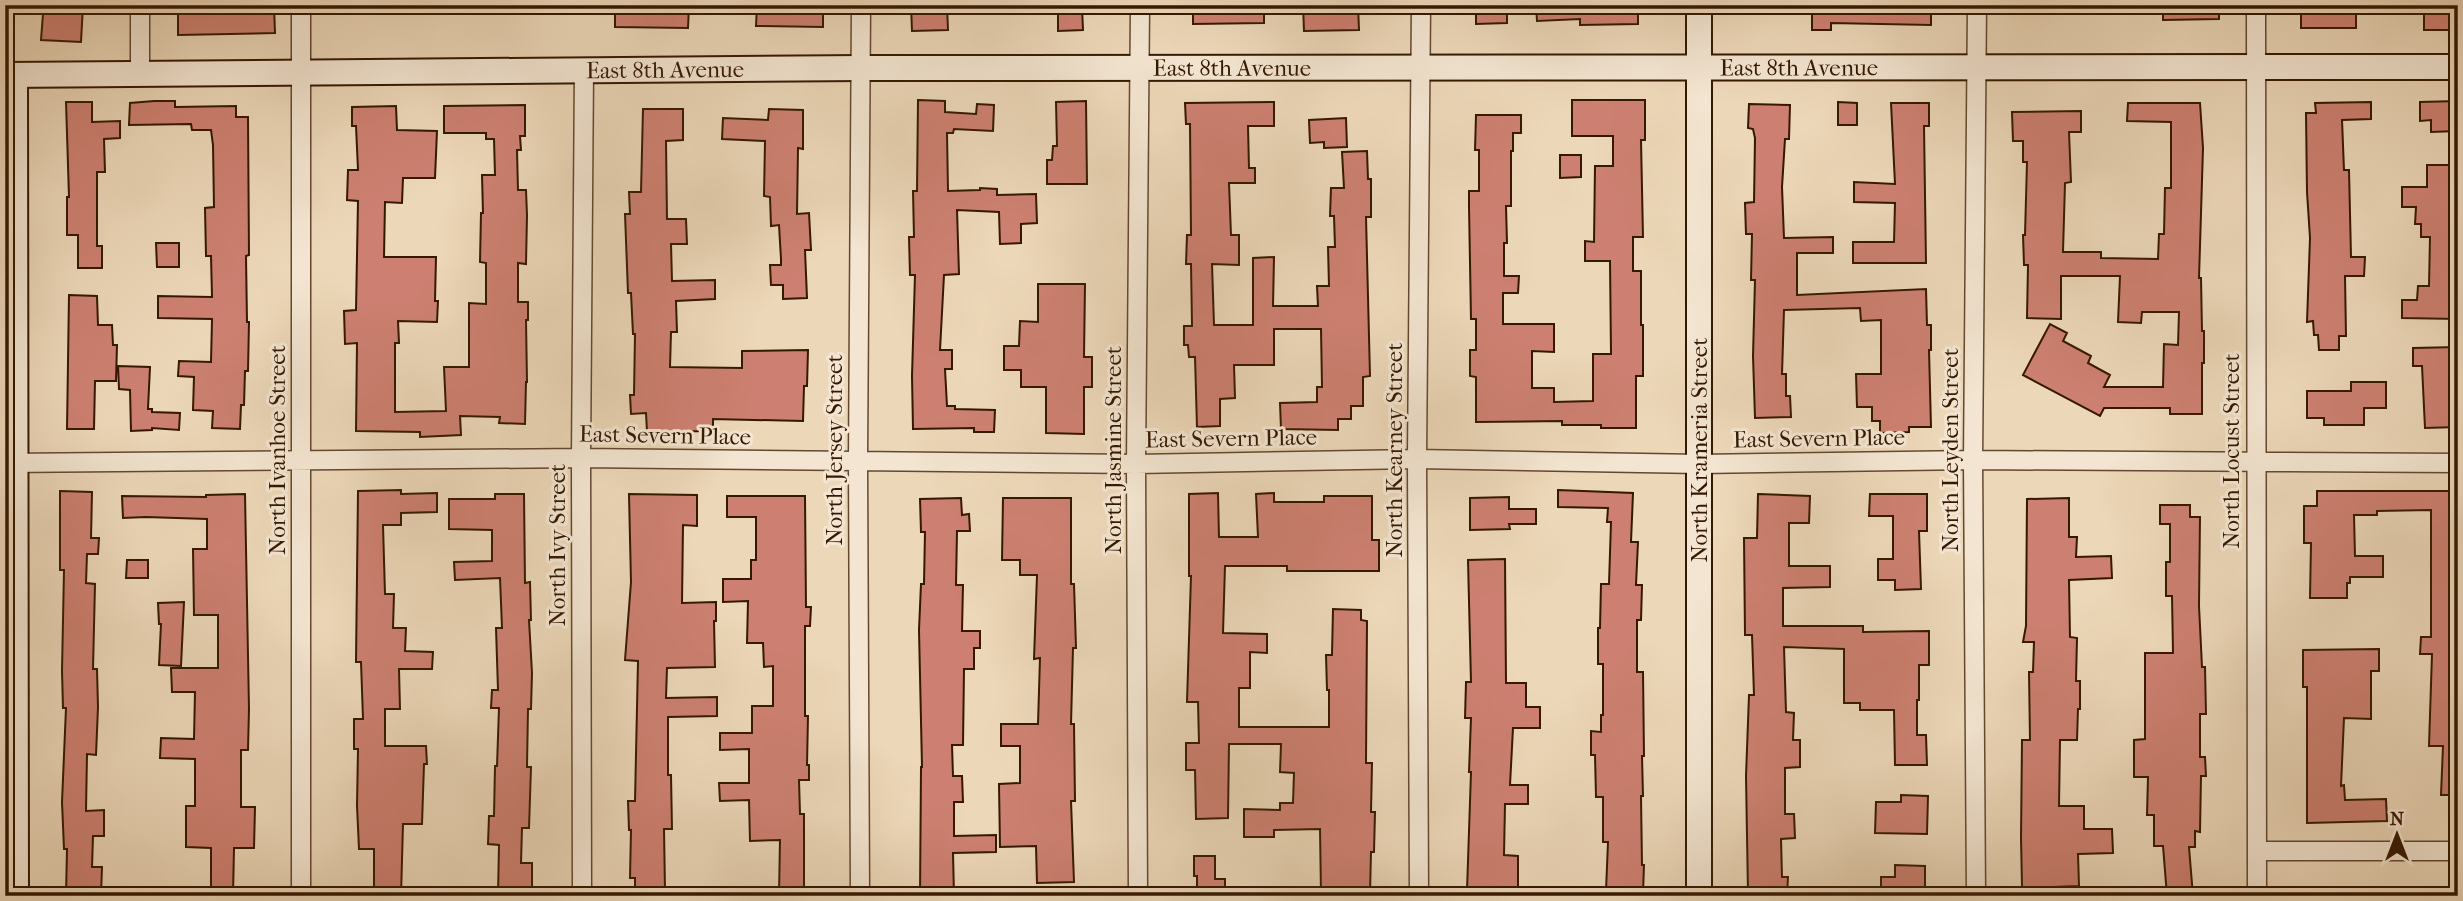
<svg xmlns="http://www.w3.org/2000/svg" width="2463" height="901" font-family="'IM FELL French Canon',serif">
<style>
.building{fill:#cd8071;stroke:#351802;stroke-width:2}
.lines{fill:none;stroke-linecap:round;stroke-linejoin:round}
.street-casing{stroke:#634830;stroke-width:21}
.secondary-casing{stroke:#351802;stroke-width:28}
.street{stroke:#f3e5d1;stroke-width:18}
.secondary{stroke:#f3e5d1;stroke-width:24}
.labels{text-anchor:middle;stroke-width:6;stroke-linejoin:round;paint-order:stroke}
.street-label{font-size:23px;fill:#351802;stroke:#f3e5d1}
</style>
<rect width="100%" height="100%" fill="#ecd7b8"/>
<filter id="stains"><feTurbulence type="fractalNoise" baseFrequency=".00286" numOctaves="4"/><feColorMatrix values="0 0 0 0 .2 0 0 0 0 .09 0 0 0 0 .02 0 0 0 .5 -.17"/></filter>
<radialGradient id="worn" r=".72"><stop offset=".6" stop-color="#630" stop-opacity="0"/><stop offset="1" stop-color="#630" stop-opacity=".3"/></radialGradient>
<path class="building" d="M54,5H83L81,42L41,40L43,14H54Z
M178,5H274L275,33L178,35Z
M615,5H689L688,28L615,27Z
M757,5H823V27L756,26Z
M911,5H947L948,30L912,31Z
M1058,5L1082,7L1083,30L1058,31Z
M1193,5H1264V23L1193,24Z
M1303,5H1358L1359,30L1304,31Z
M1476,5H1507V23L1476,24Z
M1536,5H1638V24L1580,25V19L1537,21Z
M1852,5H1931V25L1831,23V30H1812V8H1852Z
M2163,5H2219V19L2163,20Z
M2305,5H2356V28H2301V10H2305Z
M2424,5H2458V30H2424Z
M918,100L945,101V112L976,114L977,104L994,105L993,131L954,129L953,133H947L948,191L980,190V188L997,189V195L1036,194L1037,223L1021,224V243L1000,244L999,212L957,210L959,274L944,275L940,350H952V369H945L947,406H955V409L995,410L994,432H974V428L913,429L912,376L915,275H910L909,237H914L913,191H917Z
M1572,100H1645V140H1641L1643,237H1633V271H1641V325H1643V376H1636V428H1601V425H1562V421L1476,422V377L1470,376V350H1476V319H1471L1469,206V191H1479V150H1475L1476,115H1521V133H1513V151H1511V206H1506L1507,243H1504V276H1519L1518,293H1503V324H1554V352L1532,351V388H1554V402L1593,401V354H1611L1610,261H1585V241L1594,242L1595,166H1613V136H1572Z
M154,101H175V107L236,106V117H248L249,255L246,256L247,322H249L248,371H245L244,405H241L240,429L212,428L213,411L193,410L194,377L178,376L179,361L211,362L212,319L158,318V296L212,297L211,256H206L205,208L214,207L213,145L211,130H192L191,124L129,125L130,103Z
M1086,101L1087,184H1047V160H1052L1053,146H1057L1056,102Z
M2458,101V131L2431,132V120L2420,121V102Z
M66,102H92V122L120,121V138L104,139L105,172H97V246H102V268H78V235H67V197H69Z
M1274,102V126H1248L1249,168H1255V183H1229L1231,235H1239V265L1212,264L1214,325H1253V258L1274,257L1273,306H1318L1317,286H1329L1328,247H1335L1334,216H1330L1331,188H1344L1342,152L1367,151L1368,179H1371V217H1366L1370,376L1363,377V406H1351V419H1338V430L1281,429L1280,403L1317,402V387H1322L1321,329H1274V365H1234L1235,398L1220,399V426L1197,427L1195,357H1189L1188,345H1184V326H1192L1191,264H1186L1187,235H1191L1190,124H1186L1185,103Z
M1838,102L1857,103V125H1838Z
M2371,102V119L2342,120L2344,170H2349L2351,257H2365L2364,276H2345L2346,336H2339V350H2319L2318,335H2314L2313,321L2307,322L2310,238L2307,192L2306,113H2316L2315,103Z
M1891,103H1929V126H1924L1926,263H1853V242H1894L1895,203L1854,202V182L1895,184Z
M2128,103H2200L2203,148L2199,278H2201L2202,331H2204V363H2202V414H2170V408H2104L2100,416L2023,375L2050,324L2067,333L2063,341L2091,356L2088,363L2110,375L2104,387H2163L2164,344L2178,345L2179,312H2142L2141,323L2118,322L2120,276H2061V319L2027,318L2028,265H2024L2023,235H2025L2027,162H2023V141H2013L2012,112L2081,111V132H2069L2071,182L2065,183L2063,252H2101V258L2158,259L2159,234H2164L2165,188H2171V122L2127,121Z
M1749,104L1790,105L1789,139H1785L1782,187L1784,238L1833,237V253H1797V295L1926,289L1927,325H1931V350H1929L1931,427H1909V432L1880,433V421H1872V407H1857L1856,374H1881V320L1861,321L1860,308L1784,310L1782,374H1786V396H1790L1791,417L1755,418L1753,356L1755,280H1751L1752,234H1746L1745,203L1754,202L1755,138L1753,129L1748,128Z
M525,105V136H520L521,150H517L518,190H526L527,215L526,264L518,263V302H528V320H526L527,382H526L525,424L499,423L500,417L460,416L461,435L420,437V432L356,431L357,343L345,344L344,311L356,310L358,201L347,200L348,170H358L356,126H352V107L396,106L397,130L437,131L435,178H403L402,203L385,202L384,257H436L435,301H438L437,322L398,321L399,343H395V412L446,411L444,367H469V303L486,304V263L480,262L481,213H483L482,175H495L494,139H486V133H444V106Z
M643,109H683V140L666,141L667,219H686L687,244H671L672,281L715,280V299L676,301L677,332H671L670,367L742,368V351L808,350L807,386H804L803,421L713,419V431L647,432L646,413L631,414L630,395H634L635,334H633L631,293H628L625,214H630L629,192H641Z
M769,109L803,110V149L798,148L797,214L809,213L811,250H805L807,298L783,299V285H771L770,265H781V259L779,225L771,226L770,197L764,196L765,141L722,139L723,118L768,120Z
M1346,118L1347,147L1324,148V142L1310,143L1309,120Z
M1560,155H1581V177L1560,178Z
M2427,165H2458V319L2402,318V300H2417L2418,286H2429L2430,237H2421V224H2415L2416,207H2402V187H2427Z
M156,243H179V267H157Z
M1038,284H1085L1084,357H1092V387H1084V434L1046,433V387H1021V370H1004V346H1019L1020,321L1038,322Z
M69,295L97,296L98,325H112L113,345H117L116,381H95L94,429H67Z
M2458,347V427L2425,428L2422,366H2413V348Z
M118,366L150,367L148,409H152V412L180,413L179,430L152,428V430L131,431L130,390L119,389Z
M2351,382H2386V408H2364V425H2324V418H2307V391H2351Z
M401,490V494L437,493V512L401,513V525H383L385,594H394L393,628H406L405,651L433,652L432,669H399L400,709H385V746H426L427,764H424L422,824H403L401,896H374V849H359L357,806L358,749H354V719H363L361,662H356L358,491Z
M1558,490L1633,493L1631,542H1638L1636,585H1642L1641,620H1637V672H1643L1644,756H1642L1643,796H1641L1642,865H1644L1643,893L1606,891L1608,842H1603V797H1596L1595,755H1591V731L1601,732V715H1603V664H1598V628H1600L1601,584H1609L1611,522H1607L1608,508L1558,507Z
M60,491L92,492L91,538H99L98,554H87L86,583L95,584L93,669H97L98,707L96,755L87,754L86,811L104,810V836H93L92,867H102L101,896H66L67,849H64L62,802L66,708H63L62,671L64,570H60Z
M2317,491H2458V795H2441L2443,746H2429L2432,654H2420L2421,637H2431V510L2377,511V515H2354L2355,556H2383V577H2350V583H2347V598H2310L2311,543H2304V506H2317Z
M1218,493L1219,537H1258L1256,494L1274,493V502H1324V496H1372V540H1379V571H1287V566H1225L1223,633L1267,634V653L1250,652V688H1239V727H1329V690H1327L1326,655H1332L1333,609L1361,610V620L1367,621L1366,763H1372L1371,812H1375L1374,852H1371L1370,894H1321L1320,829L1274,830V837H1244V809L1280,810V803H1293L1294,773L1280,772L1281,744H1229L1228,818L1196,819L1195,770H1186V743H1199L1198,702H1187L1191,576H1189V494Z
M245,494L249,709L248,750H241V807H255L254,848H234L233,896H211V848L186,847V806H195V759L160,758L161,738L194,739L195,692H172L171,668H218V615H194L193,549H207V519L146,517L123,518L122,496L206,497V495Z
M495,494H524L525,583L530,582L531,620H529L532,673L531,709H528L527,767H531L529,828H522L521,863H532V896H498L499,845L488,844L489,816H494L495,766H497L499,708H491L492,690H498L496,628H502L500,578L455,580L454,562L492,561V530L449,529V499H495Z
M629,494L697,495V526L683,525L682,603L716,602V621H714L715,667L667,668L666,698L717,697V716L668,717V775H671L672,829H664L665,891L635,890V878H630L631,830H629L628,801H635L638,661L625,660L631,582Z
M1758,494L1810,496L1809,523H1789V566H1830V587L1783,588V626H1863V632L1929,631V665H1919V700H1917V735H1926L1927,765H1895L1894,710H1860V703H1844V649L1784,647L1786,712L1794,713L1793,740H1800V767L1785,768V814H1794L1795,838L1781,839L1782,877H1788L1787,895L1748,894L1746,776L1749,695H1754L1752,635H1745L1744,538H1757Z
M1870,494H1927V531H1919L1921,589L1895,590V580H1878V559H1893V516H1869Z
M727,496H805L806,607H811L810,626H805V716H808L807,765H809V780H799L800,814H804V896L779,895L780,840L750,841L749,800L720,801L719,783H749V749L720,750V733H752V706H773V666L764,667L763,643H747L748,601L723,602V579H751V560H756V517H727Z
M1509,497V509H1536V524H1509L1510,529L1470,530V498Z
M961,498L962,515L969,514L970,531H957L956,585H963L962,631H980V648H974V669H964L963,745H952L953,776H962L963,802H954V836L996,835V852L953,853L954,895L920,896L921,767H922L919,630L921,584H924L925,532H921L920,499Z
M1003,498H1071V584H1074L1076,648H1073L1071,724H1074L1075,801H1071L1074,882L1037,883L1036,846L1000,847L999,784L1020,783V746H1001V724H1038L1040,658L1034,659L1037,575H1020V560H1002Z
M2069,498V537H2077L2076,557L2111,556L2112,578L2069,580L2070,637L2077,638L2076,681H2080V709H2078L2077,740H2060L2059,806H2084V829H2112L2113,853L2078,854L2079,886L2054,887V896H2034V887H2022L2021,838L2022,740H2030L2029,672H2033L2034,642H2023L2026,626L2027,499Z
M2160,505H2190V517H2200L2199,606L2202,667H2205L2206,714H2200V757H2205L2206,776H2201L2200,832L2195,831V847H2189L2193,896H2167L2163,846H2154V815H2147L2148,777H2134V740L2145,739V653H2173L2172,596H2166V562H2170V524H2160Z
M1505,559L1506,683H1526V707H1540V728H1513L1510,785H1528V804H1505L1504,855L1518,856V891H1467L1471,772H1469L1471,718H1465L1466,682H1471L1468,560Z
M127,560H148V578H126Z
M184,602L181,666L159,665L161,624H159L158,603Z
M2379,649V671H2371V719L2344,718L2341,786L2344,785L2345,800L2386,799L2387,821L2307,823V687H2303V650Z
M1901,795L1928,796L1927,834L1875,833L1876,802H1901Z
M1194,856H1215V879H1225V896H1197V876H1194Z
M1895,865L1925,866V894L1881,893V877H1895Z"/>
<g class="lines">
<g class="street-casing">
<path id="street" d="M140,5V74
M2256,5L2257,896
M5,463L581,458L1136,464L1417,459L1700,464L1973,460L2458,463
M2257,851H2458
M301,896V5
M582,896L581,458L584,69
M860,896L858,462L861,5
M1138,896L1136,464L1140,5
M1419,896L1417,459L1421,5
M1976,896L1973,460L1977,5"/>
</g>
<g class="secondary-casing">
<g id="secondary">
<path d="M1699,5V896"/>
<path id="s1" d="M5,75L862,68L2458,67"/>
<path d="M15,75L16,896"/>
</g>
</g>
<use href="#street" class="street"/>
<use href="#secondary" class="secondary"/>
</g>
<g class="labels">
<g class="street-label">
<text dy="8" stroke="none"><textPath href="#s1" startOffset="1227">East 8th Avenue</textPath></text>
<text dy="8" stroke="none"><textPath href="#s1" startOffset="660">East 8th Avenue</textPath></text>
<text dy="8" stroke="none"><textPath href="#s1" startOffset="1794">East 8th Avenue</textPath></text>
<text transform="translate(665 435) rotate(1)" y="8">East Severn Place</text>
<text transform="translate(1231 438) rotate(-1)" y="8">East Severn Place</text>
<text transform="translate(1819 438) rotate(-1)" y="8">East Severn Place</text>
<text transform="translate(277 450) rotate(-90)" y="8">North Ivanhoe Street</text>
<text transform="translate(834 450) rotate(-90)" y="8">North Jersey Street</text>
<text transform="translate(1113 450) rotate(-90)" y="8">North Jasmine Street</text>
<text transform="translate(1394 450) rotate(-90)" y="8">North Kearney Street</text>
<text transform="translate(1699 450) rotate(-90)" y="8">North Krameria Street</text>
<text transform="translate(1950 450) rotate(-90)" y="8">North Leyden Street</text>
<text transform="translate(2231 451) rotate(-90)" y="8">North Locust Street</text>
<text transform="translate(557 545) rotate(-90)" y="8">North Ivy Street</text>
</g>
</g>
<rect width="2463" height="901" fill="none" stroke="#ecd7b8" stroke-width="28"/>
<rect x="7" y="7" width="2449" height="887" fill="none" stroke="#351802" stroke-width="3.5"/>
<rect x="14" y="14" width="2435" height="873" fill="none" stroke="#351802" stroke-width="2"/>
<g transform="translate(2397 835)" stroke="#f3e5d1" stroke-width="5" paint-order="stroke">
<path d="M0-5L12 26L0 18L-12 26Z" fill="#351802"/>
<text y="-10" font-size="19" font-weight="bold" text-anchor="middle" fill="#351802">N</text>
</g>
<rect width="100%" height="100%" filter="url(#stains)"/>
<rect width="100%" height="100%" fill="url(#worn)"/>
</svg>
